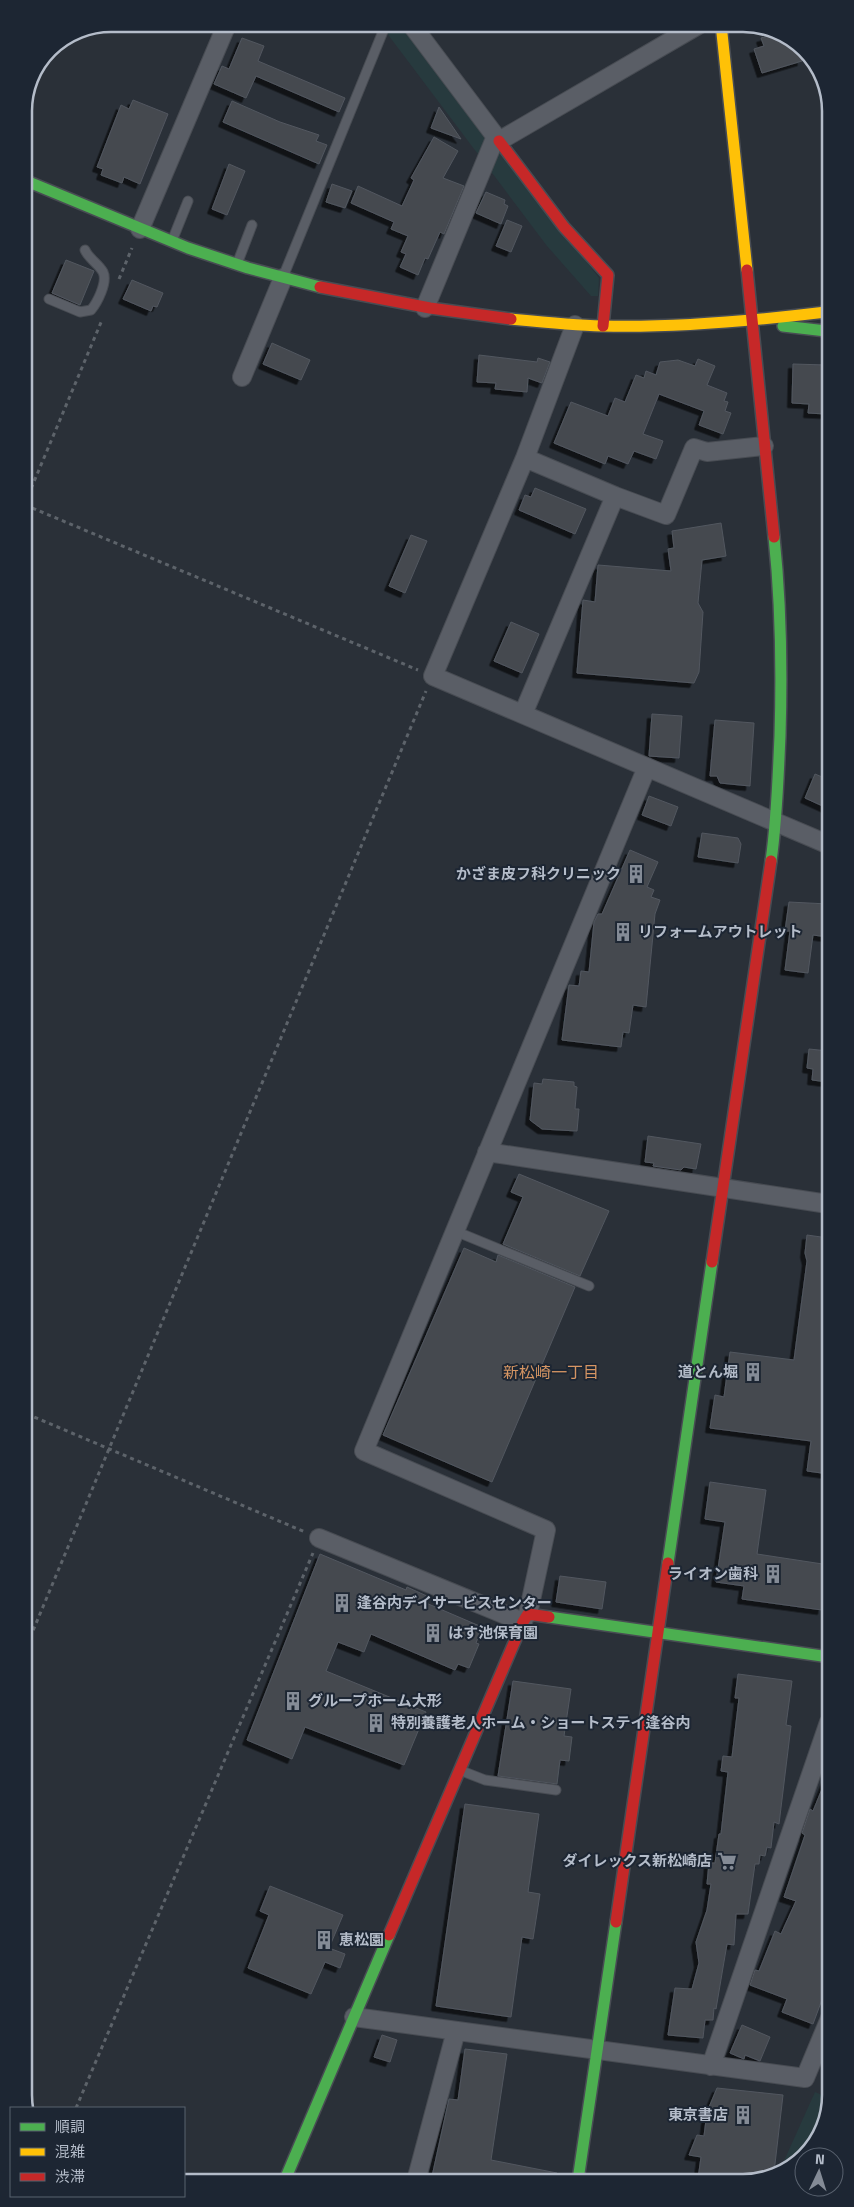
<svg xmlns="http://www.w3.org/2000/svg" width="854" height="2207" font-family="'Titillium Web','Noto Sans JP',sans-serif">
<style>
.green{fill:#273a3e}
.building{fill:#444950;stroke:#52575f;filter:url(#shadow)}
.lines{fill:none;stroke-linecap:round;stroke-linejoin:round}
.lane-casing{stroke:#484c53;stroke-width:11}
.street-casing{stroke:#484c53;stroke-width:20}
.fast-casing{stroke:#484c53;stroke-width:14}
.slow-casing{stroke:#484c53;stroke-width:14}
.jam-casing{stroke:#484c53;stroke-width:14}
.path{stroke:#5d636a;stroke-width:3;stroke-dasharray:4 4;stroke-linecap:butt}
.lane{stroke:#5a5e66;stroke-width:9}
.street{stroke:#5a5e66;stroke-width:18}
.fast{stroke:#4caf50;stroke-width:11}
.slow{stroke:#ffc107;stroke-width:11}
.jam{stroke:#c62828;stroke-width:11}
.labels{text-anchor:middle;stroke-width:4;stroke-linejoin:round;paint-order:stroke}
.poi-label{font-size:15px;font-weight:bold;fill:#b4bcc9;stroke:#1d2633;text-anchor:start}
.neighbourhood-label{font-size:16px;fill:#d59563;stroke:#1d2633}
.rim{fill:none;stroke:#b4bcc9;stroke-width:2.5}
</style>
<defs>
<filter id="shadow"><feDropShadow dx="-4.5" dy="4.5" stdDeviation="0" flood-color="#0009"/></filter>
</defs>
<rect width="100%" height="100%" fill="#2a3038"/>
<path class="green" d="M380,24H404L599,278L598,296H591L547,246Z
M815,2092L829,2098L812,2149L779,2172Z"/>
<path class="building" d="M774,34L796,42L802,61L762,73L754,49L764,46L761,38Z
M242,38L264,46L258,61L345,98L339,112L256,76L246,98L214,84L222,66L229,69Z
M133,100L168,114L140,184L124,177L122,183L101,175L103,169L97,167L121,105L129,109Z
M232,101L280,122L319,135L316,141L327,145L319,164L223,122Z
M439,107L461,139L431,128Z
M434,137L458,151L443,178L464,186L444,234L440,232L428,259L425,258L418,275L400,267L406,254L401,252L408,236L391,229L394,222L351,203L358,186L402,206L414,180L411,178Z
M229,164L245,171L227,215L212,209Z
M332,184L352,191L345,208L326,202Z
M486,192L505,200L504,204L508,206L501,224L476,213Z
M507,220L522,226L511,252L496,246Z
M66,260L94,271L80,305L52,293Z
M132,280L163,293L157,307L153,306L151,311L123,299Z
M272,343L310,360L301,380L263,364Z
M479,355L537,362L538,358L550,362L542,383L528,378L527,392L495,389L496,383L477,382Z
M698,359L715,366L707,385L727,393L724,401L728,402L725,411L731,413L723,434L699,425L704,411L659,394L643,434L663,441L656,459L634,451L628,464L608,456L605,464L554,443L571,402L608,416L615,398L625,402L636,375L644,378L646,371L656,375L660,362L678,360L695,366Z
M793,364L826,365V414L808,413L809,404L792,403Z
M535,488L586,509L575,534L519,510L525,495L531,497Z
M721,523L726,556L702,560L698,603L703,612L699,672L694,683L577,673L583,600L595,602L598,565L671,571L668,549L674,548L672,531Z
M411,535L427,541L405,593L389,586Z
M511,622L539,634L522,673L494,661Z
M652,714L682,716L679,758L649,756Z
M715,720L754,723L750,786L720,783L717,776H710Z
M815,774L827,779V808L805,798Z
M649,796L678,807L671,826L642,815Z
M702,833L738,838L741,844L738,863L698,857Z
M630,850L658,862L647,887L654,890L651,897L660,900L655,914L646,1007L633,1005L629,1033L623,1032L621,1047L562,1040L569,985L579,986L581,971L589,972L594,922L598,914H602Z
M789,902L828,904V937L813,935L808,973L785,970L790,931H785Z
M809,1049L828,1051V1082L812,1080L813,1069L807,1068Z
M543,1079L574,1082V1086L577,1087L575,1109H579L577,1131L542,1129L530,1120L534,1083L542,1084Z
M648,1136L701,1144L696,1169L684,1167L681,1170L653,1166L654,1163L645,1162Z
M519,1174L609,1211L580,1276L503,1244L523,1197L511,1192Z
M807,1235L828,1238L829,1474L807,1471L811,1441L710,1428L715,1395L724,1397L730,1352L794,1360L807,1261L805,1253Z
M464,1248L496,1262L498,1255L575,1287L492,1482L383,1435Z
M710,1482L766,1490L757,1554L829,1565L822,1610L742,1599L744,1586L716,1582L725,1522L705,1519Z
M320,1554L406,1590L407,1587L429,1597L426,1603L482,1627L476,1643L479,1644L469,1668L458,1664L455,1670L371,1634L364,1652L338,1642L326,1671L426,1712L404,1765L305,1727L292,1759L247,1740Z
M560,1576L606,1582L602,1609L556,1602Z
M738,1674L792,1681L786,1725L791,1726L779,1824L774,1822L771,1848L767,1847L765,1856L760,1855L759,1864H755L748,1914H736L734,1945L727,1944L716,2009L714,2008L713,2020H705L703,2038L668,2035L675,1988L692,1989L699,1963L696,1942L707,1910L711,1884H707L709,1863H715L719,1834H721L728,1772L721,1771L723,1756L732,1757L739,1698H735Z
M513,1681L571,1689L564,1736L572,1737L569,1761L560,1760L557,1784L498,1776Z
M829,1772L830,1978L813,2024L782,2012L787,1999L750,1985L755,1970L759,1971L775,1931L781,1934L796,1901L784,1897L805,1835L802,1833L810,1809L813,1811Z
M465,1804L539,1814L528,1892L540,1894L533,1939L522,1937L511,2017L436,2006Z
M270,1886L343,1915L329,1948L345,1954L340,1968L325,1962L311,1994L248,1968L269,1915L260,1911Z
M742,2025L770,2037L760,2061L745,2055L744,2059L730,2053Z
M382,2035L397,2040L390,2062L374,2057Z
M465,2049L507,2054L491,2160L557,2173L556,2180L431,2181L449,2099L458,2100Z
M717,2088L783,2095L775,2164L769,2179H698L701,2157L689,2155L697,2135L704,2136L707,2112Z"/>
<g class="lines">
<g class="lane-casing">
<path id="lane" d="M172,241L188,201
M237,264L252,225
M283,277L386,24
M49,299L80,312L91,310C97,303 108,282 103,272C99,264 89,259 85,250
M455,1231L589,1286
M462,1771L485,1780L556,1790"/>
</g>
<g class="street-casing">
<path id="street" d="M411,24L499,141L700,24
M140,229L227,24
M425,308L496,136
M575,325L525,458L433,676L827,844
M242,377L283,278
M525,458L615,496L666,515L694,448L707,452L764,446
M523,714L615,496
M487,1152L828,1204
M319,1538L523,1622
M528,1614L546,1530L364,1451L647,767
M354,2017L805,2078L830,2018
M711,2066L829,1722
M416,2181L456,2031"/>
</g>
<g class="fast-casing">
<path id="fast" d="M24,180L188,248L248,268L320,287
M783,326L826,331
M771,861C777,819 778,778 780,736C782,670 781,603 774,537
M668,1563L712,1262
M549,1617L829,1657
M578,2180L616,1922
M284,2182L389,1935"/>
</g>
<g class="slow-casing">
<path id="slow" d="M721,24L747,270
M511,319C542,322 572,325 602,326C677,328 752,321 826,312"/>
</g>
<g class="jam-casing">
<path id="jam" d="M499,141L564,227L608,275L603,326
M747,270L774,537
M320,287L430,308L511,319
M712,1262L771,861
M616,1922L668,1563
M389,1935L523,1622L528,1614L549,1617"/>
</g>
<path class="path" d="M119,279L132,248
M25,503L102,320
M25,505L418,670
M27,1414L305,1532
M27,1645L426,691
M76,2108L313,1553"/>
<use href="#lane" class="lane"/>
<use href="#street" class="street"/>
<use href="#fast" class="fast"/>
<use href="#slow" class="slow"/>
<use href="#jam" class="jam"/>
</g>
<defs>
<g id="building-bare" transform="scale(1.5)"><path d="M-4-6H4V6H1V3H-1V6H-4ZM-2.5-4.3h1.7v1.8h-1.7ZM.8-4.3h1.7v1.8H.8ZM-2.5-1h1.7V.8h-1.7ZM.8-1h1.7V.8H.8Z" fill="#848b96" stroke="#1d2633" stroke-width="2.5" paint-order="stroke"/></g>
<g id="supermarket-bare" transform="scale(1.5)"><path d="M-6-5.5h2.5l.6 2H6L4.5 2H-2.5L-4.4-4H-6ZM-1.5 3.2a1.3 1.3 0 1 0 .1 0ZM3 3.2a1.3 1.3 0 1 0 .1 0Z" fill="#848b96" stroke="#1d2633" stroke-width="2.5" paint-order="stroke"/></g>
</defs>
<g fill-rule="evenodd">
<use href="#building-bare" x="636" y="874"/>
<use href="#building-bare" x="623" y="932"/>
<use href="#building-bare" x="753" y="1372"/>
<use href="#building-bare" x="773" y="1574"/>
<use href="#building-bare" x="342" y="1603"/>
<use href="#building-bare" x="433" y="1633"/>
<use href="#building-bare" x="293" y="1701"/>
<use href="#building-bare" x="376" y="1723"/>
<use href="#supermarket-bare" x="727" y="1861"/>
<use href="#building-bare" x="324" y="1940"/>
<use href="#building-bare" x="743" y="2115"/>
</g>
<g class="labels">
<g class="poi-label">
<text x="621" y="879" text-anchor="end">かざま皮フ科クリニック</text>
<text x="638" y="937">リフォームアウトレット</text>
<text x="738" y="1377" text-anchor="end">道とん堀</text>
<text x="758" y="1579" text-anchor="end">ライオン歯科</text>
<text x="357" y="1608">逢谷内デイサービスセンター</text>
<text x="448" y="1638">はす池保育園</text>
<text x="308" y="1706">グループホーム大形</text>
<text x="391" y="1728">特別養護老人ホーム・ショートステイ逢谷内</text>
<text x="712" y="1866" text-anchor="end">ダイレックス新松崎店</text>
<text x="339" y="1945">恵松園</text>
<text x="728" y="2120" text-anchor="end">東京書店</text>
</g>
<g class="neighbourhood-label">
<text x="551" y="1378">新松崎一丁目</text>
</g>
</g>
<path d="M0 0H854V2207H0ZM111 32H743A79 79 0 0 1 822 111V2095A79 79 0 0 1 743 2174H111A79 79 0 0 1 32 2095V111A79 79 0 0 1 111 32Z" fill="#1d2633" fill-rule="evenodd"/>
<path class="rim" d="M111 32H743A79 79 0 0 1 822 111V2095A79 79 0 0 1 743 2174H111A79 79 0 0 1 32 2095V111A79 79 0 0 1 111 32Z"/>
<rect x="10" y="2107" width="175" height="90" fill="#1d2633" stroke="#59626f"/>
<rect x="20" y="2123" width="25" height="8" fill="#4caf50" stroke="#59626f"/>
<text x="55" y="2132" font-size="15" fill="#b4bcc9">順調</text>
<rect x="20" y="2148" width="25" height="8" fill="#ffc107" stroke="#59626f"/>
<text x="55" y="2157" font-size="15" fill="#b4bcc9">混雑</text>
<rect x="20" y="2173" width="25" height="8" fill="#c62828" stroke="#59626f"/>
<text x="55" y="2182" font-size="15" fill="#b4bcc9">渋滞</text>
<g transform="translate(819 2172) rotate(4)"><circle r="24" fill="#1d2633" stroke="#59626f"/>
<path d="M0-4L9 19L0 12L-9 19Z" fill="#848b96"/>
<text y="-8" font-size="14" font-weight="bold" text-anchor="middle" fill="#b4bcc9">N</text>
</g>
</svg>
